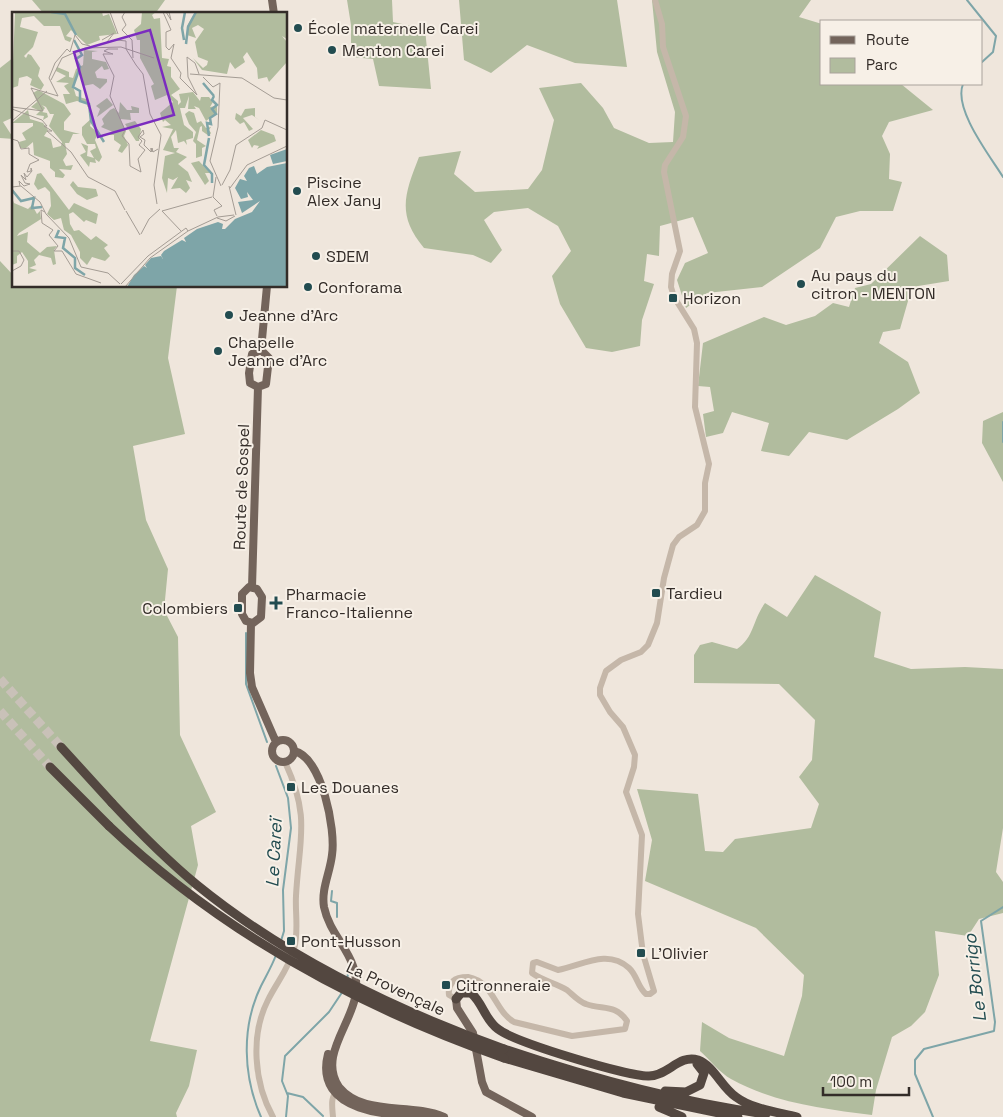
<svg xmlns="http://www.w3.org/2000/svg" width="1003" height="1117" font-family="'Space Grotesk',sans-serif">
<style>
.green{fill:#b1bc9e}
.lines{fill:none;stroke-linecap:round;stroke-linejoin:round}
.stream{stroke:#7ea5a8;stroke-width:2}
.motorway-tunnel{stroke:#c9c1b8;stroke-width:9;stroke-dasharray:9 4.5;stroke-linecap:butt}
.tertiary{stroke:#c5b7a9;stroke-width:6}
.primary{stroke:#73645b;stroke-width:8}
.motorway{stroke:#534740;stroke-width:9}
.motorway-bridge{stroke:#534740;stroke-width:9}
.poi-dot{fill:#224c50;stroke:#f7f0e7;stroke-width:2}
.labels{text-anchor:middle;stroke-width:4;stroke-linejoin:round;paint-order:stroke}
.poi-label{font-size:16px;fill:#332c28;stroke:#f7f0e7;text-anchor:start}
.street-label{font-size:16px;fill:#332c28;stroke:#f7f0e7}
.water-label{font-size:18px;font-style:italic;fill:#224c50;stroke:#f7f0e7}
.inset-river{fill:none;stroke:#7ea5a8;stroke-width:2.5}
.inset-road{fill:none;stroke:#a49c94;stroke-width:1}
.view{fill:#7b2cbf;fill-opacity:0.15;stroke:#7b2cbf;stroke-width:2.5}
.inset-edge{fill:none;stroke:#332c28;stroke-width:2.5}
</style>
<rect width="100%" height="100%" fill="#efe6dc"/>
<path class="green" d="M32,0H165L155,14H44Z
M347,0H392L393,22L425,29L431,89L379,86L373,59L351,57V25Z
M459,0H617L627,67L575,63L527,45L491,73L464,60Z
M652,0H811L799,17L822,24V84H901L933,110L889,122L882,136L890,154L889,179L902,182L893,211H860L836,217L820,248L762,287L707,293L686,308L677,280L685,263L708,253L693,217L660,226L659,256L647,254L644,281L654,284L642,320L640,346L612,352L586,348L560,304L552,276L571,251L558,226L528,208L494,212L484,220L502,250L491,263L473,255L424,248C396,215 405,193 419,157L461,151L454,174L475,192L528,189L542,170L554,120L539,88L581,83L603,108L614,128L649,143L673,142L675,112L657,52Z
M14,57V117L3,122L14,139L0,138V68Z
M920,236L947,255L949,281L912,287L900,329L883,332L879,343L908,362L920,393L898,409L847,440L809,432L789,456L761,451L769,423L732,412L723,433L706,437L703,414L714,411L710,387L698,386L703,343L764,317L786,325L815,316L833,303L849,307L855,288L871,284Z
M0,261L14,276V286H177L168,358L185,434L133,446L146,520L168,569L164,610L178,637L180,735L216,812L191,826L198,865L150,1041L197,1050L189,1086L176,1113L177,1117H0Z
M1003,412V482L982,443L983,421Z
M815,575L881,612L874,657L911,669L965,667L1003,669V828L996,872L1003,882V913L979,919L968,936L935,931L939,975L925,1012L911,1026L892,1037L876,1090L872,1115C824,1109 774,1103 731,1079C720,1073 710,1060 700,1051L702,1022L729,1038L784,1056L802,996L804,975L756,928L645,881L652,840L637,789L698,794L705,851L723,852L735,839L811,828L819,804L799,777L812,760L815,720L779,684L694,683V655L700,645L712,642L737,649C755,636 752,621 765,603L787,617Z"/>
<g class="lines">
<path class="stream" d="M967,0L996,36L993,52L982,62
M963,84C953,109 990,156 1003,177
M1003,422V442
M246,633V684L267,742
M276,766L288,798L291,828L283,890L284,931L281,941
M332,891L331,901L337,903V917
M347,980L349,967
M287,1093L303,1097L323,1116
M261,1117C243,1076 241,1027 261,986C266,976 272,966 276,955
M286,1117L288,1096L282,1081L285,1056L329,1012L343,991
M933,1117L915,1074V1060L924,1049L994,1031L995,1022L981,921L1003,907"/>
<path class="motorway-tunnel" d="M0,679L61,747
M0,711L50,767"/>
<path class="tertiary" d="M456,999L449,995C448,989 450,985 453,981C457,977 463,977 468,977C494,982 494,1010 514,1022L572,1036L625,1029L627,1021C615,1004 603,1010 586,1004C579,1002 573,995 567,990C556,983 543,981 532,973L533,963L537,962L558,970C581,966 607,948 629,968C637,975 638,988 646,994H650L654,991L643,954L638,914L642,835L626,792L634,767L635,755L623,727L610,712L600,695V688L606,671L621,660L641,652L648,645L657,623L664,578L673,545L679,537L697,525L705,511V483L709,464L695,407L697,343L694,329L674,297L671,287L672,274L680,251L664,172L665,165L683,137L686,116L663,47L662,24L655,0
M273,1117C254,1083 250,1035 268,1000C277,982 289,968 294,949C299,932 295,913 296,896C299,839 311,818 285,762
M333,1117C332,1105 330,1097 339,1088"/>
<path class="primary" d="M272,0L274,14
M261,350L269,358L266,384L258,387L250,383L249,373L252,354Z
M261,350L267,286
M249,587L257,589L262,597L261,617L253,623L246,621L242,614V594Z
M252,587L258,387
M251,623L250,673L252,687L276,742
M272 751a11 11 0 1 1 22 0a11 11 0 1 1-22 0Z
M294,751C322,757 336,830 332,855C330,873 321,889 324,907C331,941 363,956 355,998C349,1027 319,1058 339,1087C364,1117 409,1102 444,1117
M456,999L457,1008L473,1033L482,1082L486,1092L532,1117
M328,1054C313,1113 391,1117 432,1115"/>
<path class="motorway" d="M61,747L112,803
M50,767L109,826
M456,999L461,993H471C483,1003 485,1020 498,1029C514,1042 629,1077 649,1076C668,1076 679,1054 698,1060C714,1066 722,1088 736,1097C752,1109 777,1112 797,1117
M504,1049C590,1078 677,1102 766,1114
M504,1058L623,1093L738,1117
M665,1091L686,1092L700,1085L704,1073L697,1064
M659,1107L682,1117"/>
<path class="motorway-bridge" d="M112,803C139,832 167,860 197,885C288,959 395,1010 504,1049
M109,826C221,932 359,1007 504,1058"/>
</g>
<g class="poi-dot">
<circle cx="298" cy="28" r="5"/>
<circle cx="332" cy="50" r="5"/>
<circle cx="297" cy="191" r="5"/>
<circle cx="316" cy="256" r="5"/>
<circle cx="801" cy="284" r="5"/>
<circle cx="308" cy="287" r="5"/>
<rect x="668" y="293" width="10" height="10" rx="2.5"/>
<circle cx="229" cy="315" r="5"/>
<circle cx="218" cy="351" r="5"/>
<rect x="651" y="588" width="10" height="10" rx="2.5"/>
<path d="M273.5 595.5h5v5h5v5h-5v5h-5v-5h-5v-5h5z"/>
<rect x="233" y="603" width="10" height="10" rx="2.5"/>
<rect x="286" y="782" width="10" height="10" rx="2.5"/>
<rect x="286" y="936" width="10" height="10" rx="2.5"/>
<rect x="636" y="948" width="10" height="10" rx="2.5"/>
<rect x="441" y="980" width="10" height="10" rx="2.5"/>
</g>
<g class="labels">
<g class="poi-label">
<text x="308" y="34">École maternelle Carei</text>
<text x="342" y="56">Menton Carei</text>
<text x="307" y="188">Piscine<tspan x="307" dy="18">Alex Jany</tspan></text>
<text x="326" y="262">SDEM</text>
<text x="811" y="281">Au pays du<tspan x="811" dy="18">citron - MENTON</tspan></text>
<text x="318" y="293">Conforama</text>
<text x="683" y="304">Horizon</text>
<text x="239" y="321">Jeanne d'Arc</text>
<text x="228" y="348">Chapelle<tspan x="228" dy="18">Jeanne d'Arc</tspan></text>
<text x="666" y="599">Tardieu</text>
<text x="286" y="600">Pharmacie<tspan x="286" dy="18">Franco-Italienne</tspan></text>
<text x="228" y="614" text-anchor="end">Colombiers</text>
<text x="301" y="793">Les Douanes</text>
<text x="301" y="947">Pont-Husson</text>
<text x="651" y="959">L'Olivier</text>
<text x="456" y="991">Citronneraie</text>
</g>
<g class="street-label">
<text transform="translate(241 487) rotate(-88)" y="6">Route de Sospel</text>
<text transform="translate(396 988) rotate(25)" y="6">La Provençale</text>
</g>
<g class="water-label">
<text transform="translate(274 853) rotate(-87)" y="6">Le Careï</text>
<text transform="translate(975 978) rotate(-97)" y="6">Le Borrigo</text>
</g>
</g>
<g transform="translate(12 12)">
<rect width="275" height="275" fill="#efe6dc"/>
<path d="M3,0H90L91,4L97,2L105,22L87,24L88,28L75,33L59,18L54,24L60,26L58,30L53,28L48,14H32L22,4L10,6L8,15L26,20L21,35L12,44L14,46L16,42L19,43L28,56L26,64L32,73L29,78L18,73L20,67L15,64L7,66L6,74L0,76ZM130,0H144L140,3L142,7L148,6L150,46L157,47L155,54L159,55V65L168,77L159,83L166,89V93L169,90L167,82L181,80L188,89L189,85H197L201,90L198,95L205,94V101L194,109L187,96L182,94L184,97H176L177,84L173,96H168L172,113L181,120V126L174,128L175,133L172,129L166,131L164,118L159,125L162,136H167L164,140L175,145L166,152L176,160L180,170L174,168L178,176L174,181L168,176L159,177L166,165L161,168L156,166L155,181L150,166L153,144L163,141L151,138L161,117L150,115L159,113L153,108L151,110L148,101L161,90L155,83L143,88L139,74L142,72L128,46V28H125L122,18L129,12ZM183,0H275V27L270,24L275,30V50L257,70L255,65L246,67L245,56L235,40L231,45L233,50L223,57L218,50L215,62L190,58L181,46L191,56L195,53L196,49L186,45L183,30L192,17L186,13L180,16L184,26L175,23V14ZM72,38L86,39L80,40V47L94,50L97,57L92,58L90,54L83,60L85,66L95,67V70L88,77L81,72L71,74L67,58L61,74L64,84L74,87L78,93L75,95V91L65,89L54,92L51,82H58L52,74L57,71L44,70L54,64L44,59L45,55L57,60V65L61,66L64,57L71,53ZM26,78L52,92L59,102L52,110V118L68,122H61L57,131H53L55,142L51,148L54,154L61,153L59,158L47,157L53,163L51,166L43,165V160L38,156V149L22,143L21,130L14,136H8L7,130L14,128L10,121L21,114V111H0L16,98L18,107L31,111L36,118L32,124L39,127L41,136L49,134L50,130L37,114L42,102H38L34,95L30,93L33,96L30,100L35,101L36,105L31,108L32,104L24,103L28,99L19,95L25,90L21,81ZM95,86L101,93L85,105L88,97L84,94ZM108,90L115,98H120L119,94L127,96V101H118L119,108L108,107L114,119L112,124L116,133L110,141L106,139L109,133L102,128V123H95L101,120L89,115L92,112L90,107L98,98L102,96L107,101ZM243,96V105L247,108L240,103L231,106L241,117L237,119L232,110L228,112L223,107L224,101L229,104L233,97ZM177,99L182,101L185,111L189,109L194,116L199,115L197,118L199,121L197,124L190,119V114L188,115L185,128L194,134L190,136V144L184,146V132L181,129L184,120L177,112L173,102ZM80,106L78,114L86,121L83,128L90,145L87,150L83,147L84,151L78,150L77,155L68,143L74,140L69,131L76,134L75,144L82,146L78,139L84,136L83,132H75L70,123V115ZM123,109L129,117L127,129H124L113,112ZM249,118L262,123L264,129L245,137L247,134L242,133L240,136L236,128ZM187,149L198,161H193L197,169L193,173L179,151ZM29,161L57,198L62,191L86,202L84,212L74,208L72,210L61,200L57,202L58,212L62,219L67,218L79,228L84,224L96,233L92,236L98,244L93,249L80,245L75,253L68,246V240L59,223L52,218L49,206L42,208L35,202L39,194L38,180L33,175L26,178L22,172L25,162ZM61,169L66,175L84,177L86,184L75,188L65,182L58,173ZM0,186L2,191L16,197L20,193L25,202L28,199L29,207L7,221L5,224L16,220L15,230L28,241L35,235L45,234L42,238L44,252L41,253L39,246L27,243L22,248L24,253L17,256L25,258L16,262V249L10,240L5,244V251L0,253Z" fill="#b1bc9e"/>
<path d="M275,137V149L261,152L258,143ZM275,151V275H115L122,263L132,254L135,256L133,253L139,246L149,244L151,247L149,243L152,239L170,228L174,230L172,226L185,217L206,210L211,212L210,217H213L223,207L240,200L248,189L230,201L226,190L241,188L235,180L236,185L229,187L223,176L228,167L235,169L232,164L237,156L242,154L245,162L255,155Z" fill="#7ea5a8"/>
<path class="inset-river" d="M39,0L53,2L64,23M62,28L70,43L64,47L68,55L61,75L68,79V89L77,92L79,109L92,130M172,28L170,16L173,0M174,32L176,15L184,0M191,71L202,84M197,124L195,111L199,112L198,106L204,102L200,97L205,93L200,88L202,84M197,126L192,153L200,162V171M0,178L9,189L22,186L20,196L30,195M47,218L44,225L53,226L51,236L63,246V256L73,263"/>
<path class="inset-road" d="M98,0L106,22M151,0L159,18L154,20V35L157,38L162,32L159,46L169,61L168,66L185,83L176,65L175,45L183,51L187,62M154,0L159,8L157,0M110,18L120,28L121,46M110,18L114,13L110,5L113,0M90,28L102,21L95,30M105,28L114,29V37L124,53M106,37H96L92,39L101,42H91L102,64L98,84L113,118L110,124L117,132L118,154L129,160L126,147L133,138L127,133L130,129L126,125L131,118L132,122L128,125L133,128L132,133L139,140V136L140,140V136L141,140L146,137M124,53L131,62L138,102L149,123L142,173L145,192M178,62L230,66L262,86L275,88M191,65L201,75L208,71L206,115L198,149L209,174M39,68L50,46L73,36L109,35L142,46M0,95L31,99L19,76L46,84L37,66L43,51L55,37L58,40L63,23L70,32L78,34M0,97L30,108L35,114H32L40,119H35L59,140L76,165L103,179M0,109L35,79M0,127L6,129L9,137L17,136V142L27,148M204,165L201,185L210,194L202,198L205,204M210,173L218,158L224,133L250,116L253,108L275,118M8,174L7,169L12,174L18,172L13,171L9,163L14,168L12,161L15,165L20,159L19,156V159L15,160L18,152L27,148M217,174L224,203M0,175L9,174L28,190L34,202L57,226L69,255L96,261L108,272M218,176L235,153L275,134M103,179L113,198M114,199L128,223M150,199L200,185M150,199L169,219M33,200L29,198L30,211L41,218L37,223L46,234L42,239H50L64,262L89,271M205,206L214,209L223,204M129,222L137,207L148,197M0,239H7L12,248L9,254L0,259M109,272L136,244L174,216L176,219L206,205L222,203M113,275L138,246L176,219"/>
<path class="view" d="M138,18L162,103L86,125L62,40Z"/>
<rect width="275" height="275" class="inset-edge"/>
</g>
<rect x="820" y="20" width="162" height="65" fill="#f7f0e7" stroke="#a9a29b"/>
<rect x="830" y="36" width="25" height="8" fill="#73645b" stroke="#a9a29b"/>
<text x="866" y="45" font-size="15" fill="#332c28">Route</text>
<rect x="830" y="58" width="25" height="15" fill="#b1bc9e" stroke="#a9a29b"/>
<text x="866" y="70" font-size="15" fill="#332c28">Parc</text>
<path d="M823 1087v8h86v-8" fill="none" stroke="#332c28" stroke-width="2.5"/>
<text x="830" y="1087" font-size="15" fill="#332c28" stroke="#f7f0e7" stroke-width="4" paint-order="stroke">100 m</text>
</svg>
